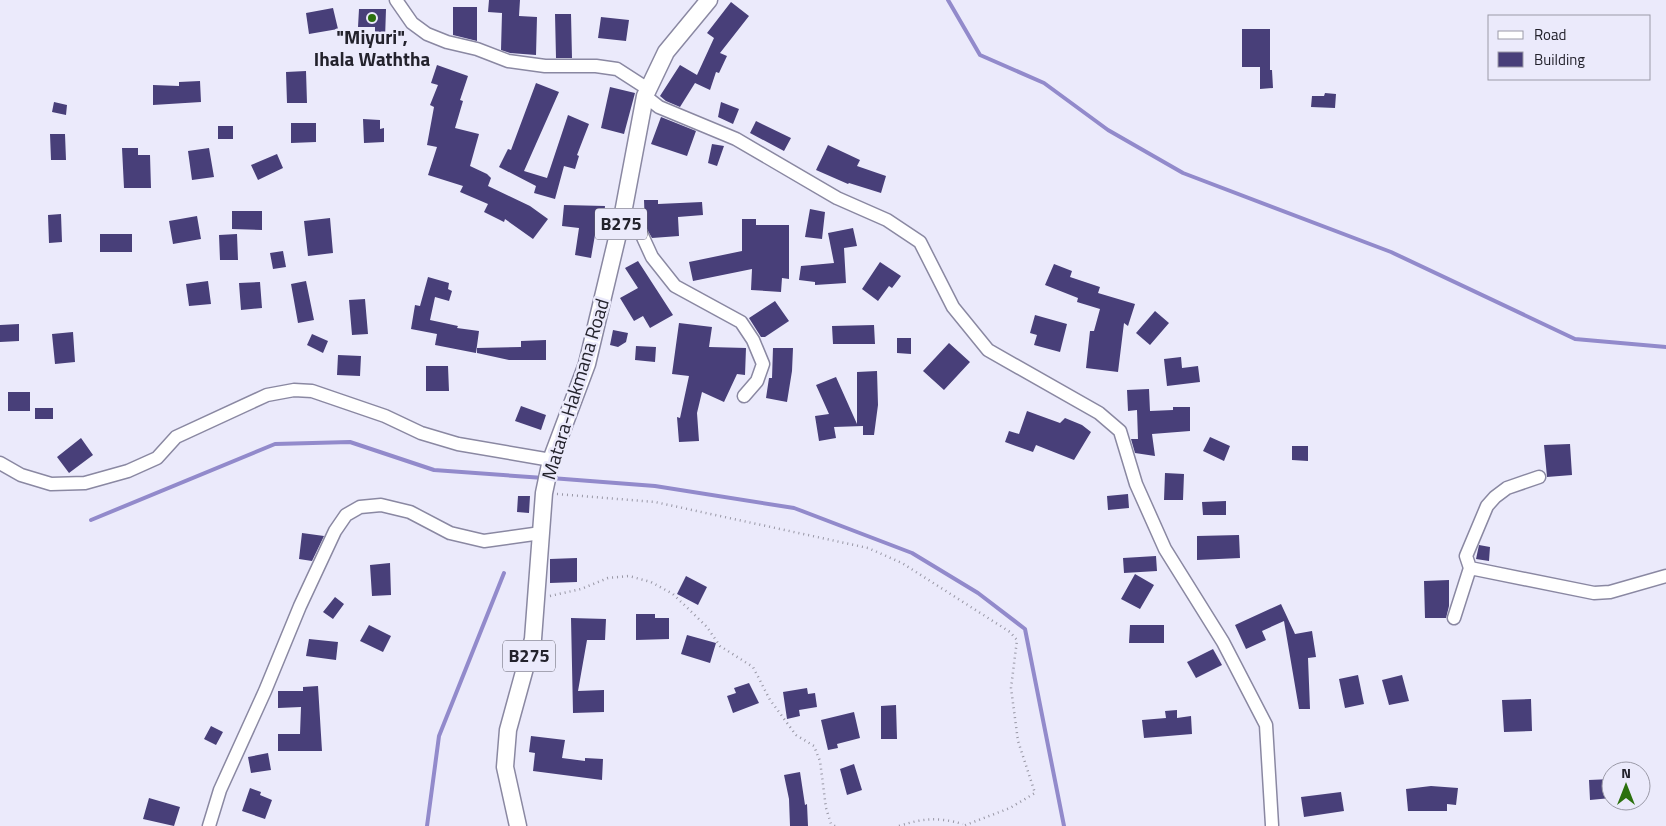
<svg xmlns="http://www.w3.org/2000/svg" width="1666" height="826" font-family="'Titillium Web',sans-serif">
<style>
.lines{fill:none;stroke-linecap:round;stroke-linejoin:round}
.stream{stroke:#928acb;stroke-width:4}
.building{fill:#483f79}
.minor-casing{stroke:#8a88a2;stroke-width:15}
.major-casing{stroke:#8a88a2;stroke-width:19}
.path{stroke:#9897a5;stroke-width:2.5;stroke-dasharray:1 4;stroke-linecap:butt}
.minor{stroke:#fff;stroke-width:12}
.major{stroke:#fff;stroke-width:16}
.poi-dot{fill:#2b700d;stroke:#ebeafb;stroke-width:2}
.labels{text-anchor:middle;stroke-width:5;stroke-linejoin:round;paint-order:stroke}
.shield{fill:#ebeafb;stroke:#5f5e6a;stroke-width:1}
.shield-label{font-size:18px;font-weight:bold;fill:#23222c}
.poi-label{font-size:19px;font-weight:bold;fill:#23222c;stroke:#ebeafb}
.street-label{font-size:19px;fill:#23222c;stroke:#ebeafb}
</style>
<rect width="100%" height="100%" fill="#ebeafb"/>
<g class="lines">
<path class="stream" d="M948,0L980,55L1044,83L1108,130L1183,173L1391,252L1575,339L1666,347
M551,478L655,486L794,508L912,553L978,593L1025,629L1064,826
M91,520L275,444L350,442L434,470L544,478
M427,826L439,736L504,573"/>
</g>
<path class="building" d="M489,0H520L519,16L537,17L536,55L510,53L501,50L502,13L488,12Z
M731,2L749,16L720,53L727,56L719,73L716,72L710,90L695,83L680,107L666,101L660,96L680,65L697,75L714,38L707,33Z
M453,7H477V41L453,35Z
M333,8L338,29L309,34L306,13Z
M359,9H386L385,39L375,40V27H358Z
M555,14H571L572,58H556Z
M601,17L629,20L626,41L598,38Z
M1242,29H1270V70H1272L1273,88L1260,89V67H1242Z
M437,65L468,76L460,100L463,101L455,128L479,134L470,166L487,174L491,178L488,186L530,206L548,219L533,239L505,219L504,222L484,212L488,204L460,192L463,186L428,175L437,147L427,145L434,107L430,105L438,85L431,83Z
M306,71L307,103H287L286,72Z
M200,81L201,102L153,105V85L179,86V82Z
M536,83L559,92L524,171L547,178L568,115L589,124L577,155L579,156L575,169L564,166L555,199L534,193L536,186L499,167L508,149L511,150Z
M610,87L635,93L624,134L601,128Z
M1325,93L1336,94L1335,108L1311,107L1312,96H1324Z
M54,102L67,105L66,115L52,112Z
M721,102L739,109L733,124L718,117Z
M661,117L696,131L687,156L651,144Z
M363,119L380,120V129L384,128V142L364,143Z
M756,121L791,138L784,151L750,133Z
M291,123H316V142L291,143Z
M218,126H233V139H218Z
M50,134H65L66,160H51Z
M712,144L724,146L717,166L708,163Z
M828,145L860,160L857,166L886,176L881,193L849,183L848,184L816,170Z
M122,148H138V155H150L151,188H124Z
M209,148L214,177L192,180L188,151Z
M277,154L283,168L258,180L251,165Z
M644,200H658V204L702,202L703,215L678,217L679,236L652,238L645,226Z
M564,205L605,206L603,229H596L591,258L575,255L579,228L562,226Z
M810,209L825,212L822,239L805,237Z
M232,211H262V230L232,229Z
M61,214L62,242L49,243L48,215Z
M197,216L201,239L173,244L169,221Z
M330,218L333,253L308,256L304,221Z
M742,219H756V225H789V279L782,278L781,292L751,290L752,269L693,281L689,262L742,251Z
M853,228L857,246L844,248L846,283L815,285V282L799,280L801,266L834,263L828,233Z
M100,234H132V252H100Z
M237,234L238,260H220L219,235Z
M283,251L286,267L273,269L270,253Z
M638,261L673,315L650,328L643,316L634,321L620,298L638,288L625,268Z
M880,262L901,276L892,288L889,286L878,301L862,289Z
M1054,264L1072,271L1070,277L1100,287L1098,293L1135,304L1128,326L1124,323L1118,372L1086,368L1090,331H1094L1100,309L1077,302L1078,298L1045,285Z
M428,277L449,283L448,289L452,291L449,301L435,297L430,320L458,326L457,328L479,331L476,353L435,345L437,334L411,329L415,305L420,306Z
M208,281L211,304L189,306L186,284Z
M306,281L314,320L298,323L291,284Z
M260,282L262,308L241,310L239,283Z
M365,299L368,334L352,335L349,300Z
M775,301L789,321L765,337H761L749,318Z
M1155,311L1169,323L1150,345L1136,333Z
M1035,315L1067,324L1060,352L1034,345L1037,335L1030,333Z
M679,323L712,327L709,347L746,348L745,375L737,374L724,402L702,392L697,413L699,441L679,442L677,417L680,418L689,376L672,374Z
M19,324V341L0,342V325Z
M874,325L875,344H833L832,326Z
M613,330L628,333L626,342L618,347L610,345Z
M73,332L75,362L55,364L52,334Z
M312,334L328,341L323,353L307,345Z
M897,338H911V354L897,353Z
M546,340V360H509L477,353V348L521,347V341Z
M949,343L970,362L944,390L923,371Z
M636,346L656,347L655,362L635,360Z
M773,348H793L792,371L787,402L766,398L769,378H772Z
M338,355L361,356L360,376L337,375Z
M1181,357L1182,368L1198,366L1200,382L1167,386L1164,359Z
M426,366H448L449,391H426Z
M877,371L878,405L874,435H863V426L834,427L836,438L819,441L815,416L829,414L816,385L836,377L857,424V372Z
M1149,389L1150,411L1173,410V407H1190V431L1152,434L1155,456L1135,453L1131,439H1138L1137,410L1128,411L1127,390Z
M8,392H30V411H8Z
M521,406L546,415L541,430L515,421Z
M35,408H53V419H35Z
M1027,411L1060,423L1065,418L1082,425L1091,432L1074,460L1036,445L1033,452L1005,442L1009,431L1019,434Z
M1210,437L1230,446L1224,461L1203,451Z
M81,438L93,455L69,473L57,457Z
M1570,444L1572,475L1547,477L1544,445Z
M1292,446H1308V461L1292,460Z
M1165,473L1184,474L1183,500H1164Z
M1128,494L1129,508L1108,510L1107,496Z
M518,496H530L529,513L517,512Z
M1226,501V515H1203L1202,502Z
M302,533L324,536L312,561L299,559Z
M1239,535L1240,558L1197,560V536Z
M1479,545L1490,547L1489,561L1476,559Z
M1156,556L1157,571L1124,573L1123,558Z
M577,558V582L550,583V559Z
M390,563L391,595L372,596L370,565Z
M1135,574L1154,585L1140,609L1121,599Z
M686,576L707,587L698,605L677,594Z
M1449,580V606L1446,618H1425L1424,581Z
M335,597L344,604L333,619L323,612Z
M1281,604L1295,634L1312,631L1316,657L1308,658L1310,709H1299L1284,621L1262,631L1266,640L1246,649L1235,625Z
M636,614H655V618H669V639L636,640Z
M571,618L606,619L605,640H587L578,691L604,690V712L573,713Z
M369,625L391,636L383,652L360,641Z
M1130,625H1164V643H1129Z
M687,635L716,643L710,663L681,654Z
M309,639L338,642L336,660L306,656Z
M1213,649L1222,665L1196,678L1187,662Z
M1358,675L1364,704L1345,708L1339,679Z
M1402,675L1409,701L1389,705L1382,680Z
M749,683L759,703L733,713L727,696L736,693L734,688Z
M318,686L322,751H278V734H300L301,707L278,708V691H303V687Z
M807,688L808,694L815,693L817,707L799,710L800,716L787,719L783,692Z
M1531,699L1532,731L1504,732L1502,700Z
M896,705L897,739H881V706Z
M1177,710V718L1191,716L1192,734L1144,738L1142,720L1166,718L1165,711Z
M854,712L860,738L837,744L838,748L828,750L821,720Z
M211,726L223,732L216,745L204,739Z
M531,736L565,740L562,758L585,761V758L603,759L602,780L533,771L535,753L529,752Z
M268,753L271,770L251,773L248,757Z
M854,764L862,790L847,795L840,769Z
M800,772L805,805L807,804L808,826H790L789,799L784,775Z
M1611,779V798L1590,800L1589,780Z
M1431,786L1458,788L1456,805L1447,804V811H1408L1406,789Z
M250,788L261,792L260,795L272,800L265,819L242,811Z
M1341,792L1344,811L1304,817L1301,797Z
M149,798L180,807L174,826L143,819Z"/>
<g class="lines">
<g class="minor-casing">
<path id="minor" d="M396,0L412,23L427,34L447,42L477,49L508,61L545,66H596L617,69L648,89
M645,96L659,107L736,139L837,198L887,220L920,242L953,307L988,350L1099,413L1120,431L1136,484L1165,549L1223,642L1266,725L1272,825
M623,213L641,233L652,257L675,286L741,322L753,340L763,364L757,381L744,396
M0,463L21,475L51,484L85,483L128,471L157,458L176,437L267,395L294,390L312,391L385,416L421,433L458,444L551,460
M1470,568L1466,556L1487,506L1495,497L1507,488L1539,477
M1454,618L1470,568L1594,593L1610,592L1666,576
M209,826L220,790L265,691L300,606L335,531L346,515L360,507L381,505L410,512L450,533L484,541L541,533"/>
</g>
<g class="major-casing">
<path id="major" d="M518,826L505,767L508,730L533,639L544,493L551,460L587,364L623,213L645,96L666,52L709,0"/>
</g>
<path class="path" d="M557,494L655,502L868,548L902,563L1010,632L1017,640L1011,688L1018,741L1035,793L1010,808L963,826
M550,596L581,589L608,578L629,576L651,582L673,594L707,627L720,646L753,667L770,700L796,735L814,746L820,761L826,808L831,824L835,826
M899,826C924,818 937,817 963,824"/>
<use href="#minor" class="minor"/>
<use href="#major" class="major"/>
</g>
<circle class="poi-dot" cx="372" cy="18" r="5"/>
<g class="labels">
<g class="shield">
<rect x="595" y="208.5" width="52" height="31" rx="4"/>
<rect x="503" y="640.5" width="52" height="31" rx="4"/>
</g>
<g class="shield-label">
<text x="621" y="230">B275</text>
<text x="529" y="662">B275</text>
</g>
<g class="poi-label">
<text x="372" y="44">"Miyuri",<tspan x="372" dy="22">Ihala Waththa</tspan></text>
</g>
<g class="street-label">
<text transform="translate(575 389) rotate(-73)" y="7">Matara-Hakmana Road</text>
</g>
</g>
<rect x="1488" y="15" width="162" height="65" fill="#ebeafb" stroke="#9b9aa8"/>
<rect x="1498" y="31" width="25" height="8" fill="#ffffff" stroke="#9b9aa8"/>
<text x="1534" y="40" font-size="15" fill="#23222c">Road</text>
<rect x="1498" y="52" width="25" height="15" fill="#483f79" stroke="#9b9aa8"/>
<text x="1534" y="65" font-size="15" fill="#23222c">Building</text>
<g transform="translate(1626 786)"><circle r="24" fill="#ebeafb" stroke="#9b9aa8"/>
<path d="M0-4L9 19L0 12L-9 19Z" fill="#2b700d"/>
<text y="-8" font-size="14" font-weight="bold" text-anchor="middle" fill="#23222c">N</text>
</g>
</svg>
